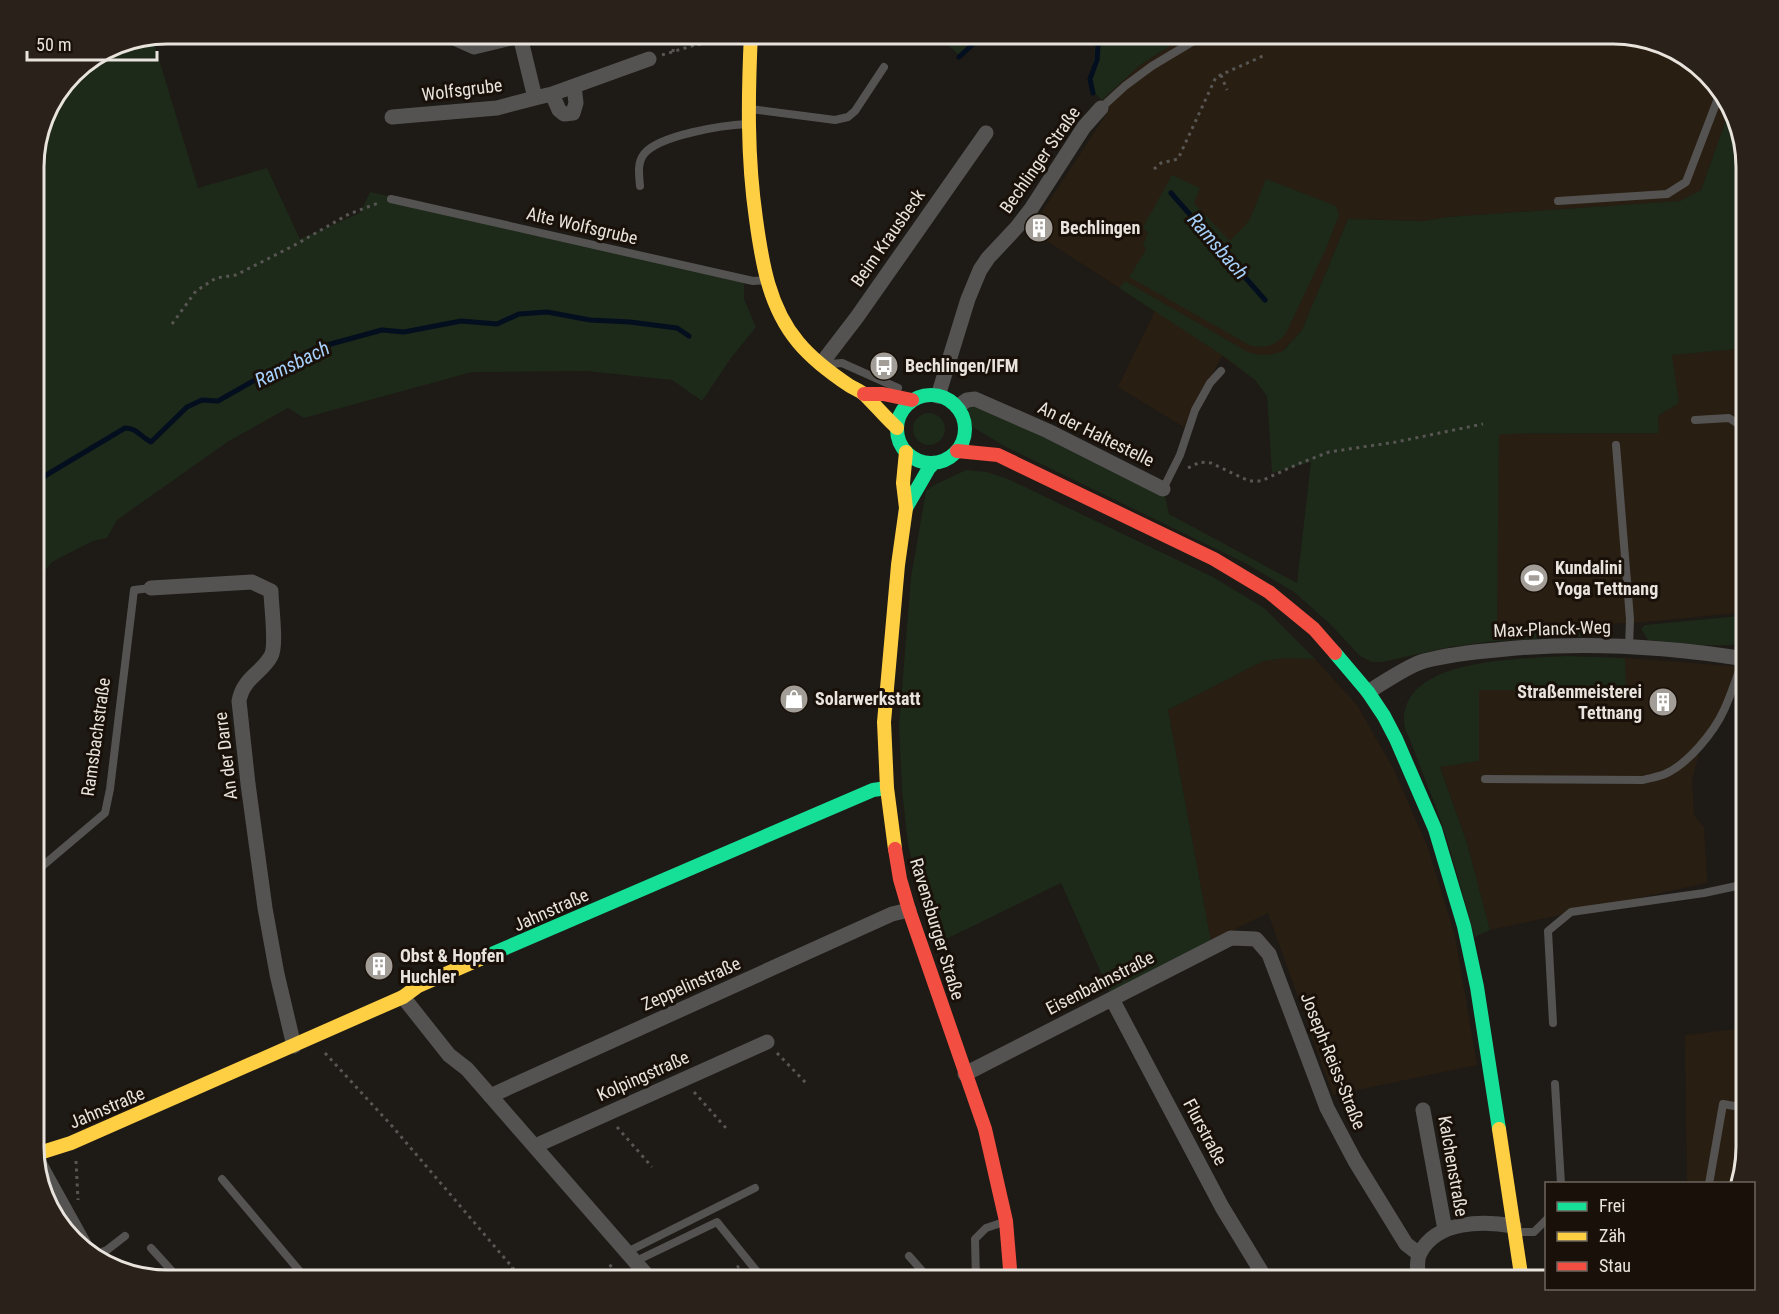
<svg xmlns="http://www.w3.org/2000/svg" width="1779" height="1314" font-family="'Roboto Condensed',sans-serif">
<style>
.built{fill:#291e12}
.green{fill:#1d2919}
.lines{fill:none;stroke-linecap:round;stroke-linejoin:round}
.stream{stroke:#030e1e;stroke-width:5}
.path{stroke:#585653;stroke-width:3;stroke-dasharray:3 4.5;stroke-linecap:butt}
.lane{stroke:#545352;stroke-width:8}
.street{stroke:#545352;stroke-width:15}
.fast{stroke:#16e098;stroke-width:14}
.slow{stroke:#ffcf43;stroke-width:14}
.jam{stroke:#f24e42;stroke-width:14}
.labels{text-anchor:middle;stroke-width:6;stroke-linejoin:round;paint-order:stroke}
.street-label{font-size:18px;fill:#e9e3dd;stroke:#191109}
.poi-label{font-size:18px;font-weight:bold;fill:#e9e3dd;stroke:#191109;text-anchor:start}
.water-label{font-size:20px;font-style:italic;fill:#a7d1fd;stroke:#191109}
.rim{fill:none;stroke:#e9e3dd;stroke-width:3}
</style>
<rect width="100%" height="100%" fill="#1e1a16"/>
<path class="built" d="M1189,33H1613L1694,61L1731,106L1701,190L1680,201L1448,217L1424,221L1348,219L1302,330L1255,380L1222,356L1184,427L1118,387L1155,311L1030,230L1109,110L1102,100L1139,66Z
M1736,349L1742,397H1746V612L1645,622L1496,630L1499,434L1659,433L1658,416L1679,403L1671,355Z
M1285,658L1315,659L1357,705L1394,770L1428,848L1455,936L1477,1065L1333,1095L1268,913L1211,941L1168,710L1263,661Z
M1625,658L1746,667L1726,711L1700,750L1692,780L1694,815L1704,827L1707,883L1490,930L1467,843L1440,766L1479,761V690H1625Z
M1746,1028V1148L1734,1183H1687L1685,1035Z"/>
<path class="green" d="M935,33H989L961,57Z
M1096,33H1189L1139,66L1102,100L1094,92L1091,94L1088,80L1094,58Z
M152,36L198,188L267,168L300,239L360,213L370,192L744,275V299L756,327L731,358L702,401L672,380L586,371L472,372L304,418L288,408L229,441L117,520L107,538L93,541L52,562L33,586V157L47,108L78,66L116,43Z
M1731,106L1746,166V397H1742L1736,349L1672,355L1679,403L1658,416L1659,433L1499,434L1497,630L1594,624V631L1591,636L1495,641L1450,647L1382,662H1372L1360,656L1329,623L1294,592L1245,563L1004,446L969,425L965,408L975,402L1164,491L1169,514L1297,583L1311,462L1272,473L1267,396L1255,380L1222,355L1119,288L1125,281L1248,352L1259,355H1270L1283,351L1302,330L1348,219L1424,221L1448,217L1680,201L1701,190Z
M1172,175L1200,188L1194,203L1230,241L1249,221L1266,179L1336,206L1339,215L1325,251L1286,333C1275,346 1268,348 1251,346L1129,277L1146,250L1143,244L1148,234L1143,227Z
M913 429a16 16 0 1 1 32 0a16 16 0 1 1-32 0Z
M966,470L987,472L1008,479L1213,577L1264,608L1315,659L1285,658L1263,661L1168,710L1211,941L1110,993L1061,883L936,944L922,904L908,844L902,791L899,726L911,577L926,491L934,485Z
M1739,616L1746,618C1746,625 1749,637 1743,641C1730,651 1667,641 1648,640L1641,629L1645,625Z
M1566,656L1625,658L1626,690H1479V761L1440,767L1467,843L1490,930L1475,937C1462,893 1450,845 1434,802C1426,782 1418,762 1411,742C1408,736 1404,728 1404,721C1403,657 1522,659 1566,656Z
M33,663C38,705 45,743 33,784Z"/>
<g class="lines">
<path class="stream" d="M959,57L985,33
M1093,93L1090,79L1097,60L1099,33
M1171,193L1265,300
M33,483L125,428C137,428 141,437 151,442L187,407L202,400L218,401L274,369L316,348L382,330L404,332L461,321L497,324L519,314L547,312L590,320L630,322L677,328L689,336"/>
<path class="path" d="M673,52L675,33
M662,55L695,45L732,39
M1221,75L1227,90
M1154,169L1161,163L1178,159L1216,77L1263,56
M172,324L196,291L216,278L236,275L293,246L349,214L381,202
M1188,468L1200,462L1211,463L1249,481H1261L1298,464L1329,452L1396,442L1483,424
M325,1053L392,1126L513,1268L498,1281
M777,1053L807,1084
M694,1092L726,1128
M617,1127L652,1167
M76,1161L78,1200
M592,1281L614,1263
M719,1281L739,1266"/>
<path class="lane" d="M1101,108L1125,86L1152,66L1207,33
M750,109L835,120L848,117L855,111L884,67
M640,186C639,175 637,163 644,154C659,135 724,125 747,124
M391,199L753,281L766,280
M1558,201L1667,194L1686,182L1720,93
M829,364L842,363L898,388
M1695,420L1729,418L1746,429
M1616,445L1630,619L1629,647
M1163,489L1180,455L1195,410L1210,383L1221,371
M1485,779L1643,780C1650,778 1658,777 1665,774C1688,764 1714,732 1724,710C1732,693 1737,675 1744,658
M33,874L105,813L110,789L134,590L151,588
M1553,1023L1548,931L1571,912L1704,893L1746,884
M1555,1084L1561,1184
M222,1179L308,1281
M1709,1184L1723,1104L1746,1108
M1516,1232H1534L1546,1220
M151,1248L181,1281
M627,1252L755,1188
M93,1256L107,1250L125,1236
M909,1256L931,1281
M636,1261L717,1222L763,1279
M976,1281L975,1239L986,1228L1004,1222"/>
<path class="street" d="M443,33L474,47L520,36L519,33
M552,94L559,110L564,114L573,113L576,103L574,86
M535,98L552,94L649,59
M392,117L497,108L535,98L520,36
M821,364L857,317L986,133
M938,396L968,299L980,270L988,258L1017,227L1031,209L1084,127L1101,108
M957,407L967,400L975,399L1048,431L1163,489
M151,588L252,582L271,591C271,605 277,646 271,656C262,673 243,678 239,701L248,784L265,908L277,974L294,1046
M1368,692C1383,683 1407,666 1424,661C1447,655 1472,652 1496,650C1579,641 1664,646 1746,659
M403,997L449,1055L467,1069L652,1281
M1112,999L1222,1207L1267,1281
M965,1074L1231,938L1256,939L1269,954L1327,1108L1355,1161L1406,1244L1419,1254
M490,1096L892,914L909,910
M1423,1110L1445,1230
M535,1146L767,1042
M34,1154L90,1255
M1418,1281C1418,1273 1416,1260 1420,1253C1437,1220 1483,1221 1514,1226"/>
<path class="fast" d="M897 429a34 34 0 1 1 68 0a34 34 0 1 1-68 0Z
M906,508L929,468L934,463
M1335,653L1368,692L1384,716L1396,739L1435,829L1464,926L1477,987L1499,1129
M480,959L873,790L887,788"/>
<path class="slow" d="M751,33C748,97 747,156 756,219C762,263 769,307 798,342C812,359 832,374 850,386C855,389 861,391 865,395C876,406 886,418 897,428
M895,849L887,788L884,722L898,565L906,508L903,483L906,452
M1499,1129L1522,1281
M33,1155L71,1143L403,997L418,986L480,959"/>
<path class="jam" d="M864,394H883L912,400
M957,451L998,455L1214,559L1269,592L1314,629L1335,653
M895,849L900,879L909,910L985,1129L1006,1221L1011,1281"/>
</g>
<defs>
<g id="building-disc" transform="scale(1.5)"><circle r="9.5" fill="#a29d97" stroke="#191109"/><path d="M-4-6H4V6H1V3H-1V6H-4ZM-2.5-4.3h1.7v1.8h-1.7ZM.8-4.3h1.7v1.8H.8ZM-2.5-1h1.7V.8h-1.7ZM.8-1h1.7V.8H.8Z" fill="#fff"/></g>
<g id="bus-disc" transform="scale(1.5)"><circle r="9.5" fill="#a29d97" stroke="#191109"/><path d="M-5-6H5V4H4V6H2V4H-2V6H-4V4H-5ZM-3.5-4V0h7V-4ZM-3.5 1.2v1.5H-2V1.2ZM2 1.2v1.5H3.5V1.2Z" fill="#fff"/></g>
<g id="stadium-disc" transform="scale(1.5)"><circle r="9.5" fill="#a29d97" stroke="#191109"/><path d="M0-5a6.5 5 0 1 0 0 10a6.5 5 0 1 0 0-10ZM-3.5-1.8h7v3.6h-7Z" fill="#fff"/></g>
<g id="shop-disc" transform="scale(1.5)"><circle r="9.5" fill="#a29d97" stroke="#191109"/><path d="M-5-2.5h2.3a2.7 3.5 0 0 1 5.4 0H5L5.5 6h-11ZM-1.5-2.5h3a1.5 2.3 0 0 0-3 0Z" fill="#fff"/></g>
</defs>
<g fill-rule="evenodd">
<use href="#building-disc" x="1039" y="228"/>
<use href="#bus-disc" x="884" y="366"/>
<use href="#stadium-disc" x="1534" y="578"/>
<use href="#shop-disc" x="794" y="699"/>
<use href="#building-disc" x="1663" y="702"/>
<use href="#building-disc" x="379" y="966"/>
</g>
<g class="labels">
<g class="street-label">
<text transform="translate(462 90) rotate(-7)" y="6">Wolfsgrube</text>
<text transform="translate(1040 160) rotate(-55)" y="6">Bechlinger Straße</text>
<text transform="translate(582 226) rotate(13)" y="6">Alte Wolfsgrube</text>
<text transform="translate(888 238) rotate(-55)" y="6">Beim Krausbeck</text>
<text transform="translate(1096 434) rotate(26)" y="6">An der Haltestelle</text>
<text transform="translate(1552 629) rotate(-2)" y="6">Max-Planck-Weg</text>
<text transform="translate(96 737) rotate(-82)" y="6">Ramsbachstraße</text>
<text transform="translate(226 756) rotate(-97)" y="6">An der Darre</text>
<text transform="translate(551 910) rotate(-24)" y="6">Jahnstraße</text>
<text transform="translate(937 929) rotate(73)" y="6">Ravensburger Straße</text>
<text transform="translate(1100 983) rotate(-27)" y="6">Eisenbahnstraße</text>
<text transform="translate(691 984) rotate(-24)" y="6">Zeppelinstraße</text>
<text transform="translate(1333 1061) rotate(68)" y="6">Joseph-Reiss-Straße</text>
<text transform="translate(643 1076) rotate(-24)" y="6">Kolpingstraße</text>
<text transform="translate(107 1108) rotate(-23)" y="6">Jahnstraße</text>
<text transform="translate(1205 1132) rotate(62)" y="6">Flurstraße</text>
<text transform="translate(1453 1166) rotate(80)" y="6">Kalchenstraße</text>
</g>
<g class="poi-label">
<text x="1060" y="234">Bechlingen</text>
<text x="905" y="372">Bechlingen/IFM</text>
<text x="1555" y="574">Kundalini<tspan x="1555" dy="21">Yoga Tettnang</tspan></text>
<text x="1642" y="698" text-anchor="end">Straßenmeisterei<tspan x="1642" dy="21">Tettnang</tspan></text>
<text x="815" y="705">Solarwerkstatt</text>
<text x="400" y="962">Obst &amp; Hopfen<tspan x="400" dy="21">Huchler</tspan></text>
</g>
<g class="water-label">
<text transform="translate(1218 246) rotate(49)" y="7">Ramsbach</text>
<text transform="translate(292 364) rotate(-26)" y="7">Ramsbach</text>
</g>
</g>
<path d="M0 0H1779V1314H0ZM167 44H1613A123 123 0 0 1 1736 167V1147A123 123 0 0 1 1613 1270H167A123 123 0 0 1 44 1147V167A123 123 0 0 1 167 44Z" fill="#2a221a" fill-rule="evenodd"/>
<path class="rim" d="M167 44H1613A123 123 0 0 1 1736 167V1147A123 123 0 0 1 1613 1270H167A123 123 0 0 1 44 1147V167A123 123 0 0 1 167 44Z"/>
<rect x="1545" y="1182" width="210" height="108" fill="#191109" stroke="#6c655e" stroke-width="1.5"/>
<rect x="1557" y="1202" width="30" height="9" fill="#16e098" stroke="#6c655e" stroke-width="1.5"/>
<text x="1599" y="1212" font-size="18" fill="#e9e3dd">Frei</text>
<rect x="1557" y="1232" width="30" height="9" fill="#ffcf43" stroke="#6c655e" stroke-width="1.5"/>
<text x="1599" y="1242" font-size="18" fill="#e9e3dd">Zäh</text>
<rect x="1557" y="1262" width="30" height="9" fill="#f24e42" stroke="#6c655e" stroke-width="1.5"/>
<text x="1599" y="1272" font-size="18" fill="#e9e3dd">Stau</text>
<path d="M27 51v9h130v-9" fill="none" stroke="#e9e3dd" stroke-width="3"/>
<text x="36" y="51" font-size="18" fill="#e9e3dd" stroke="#191109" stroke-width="4.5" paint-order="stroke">50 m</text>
</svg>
